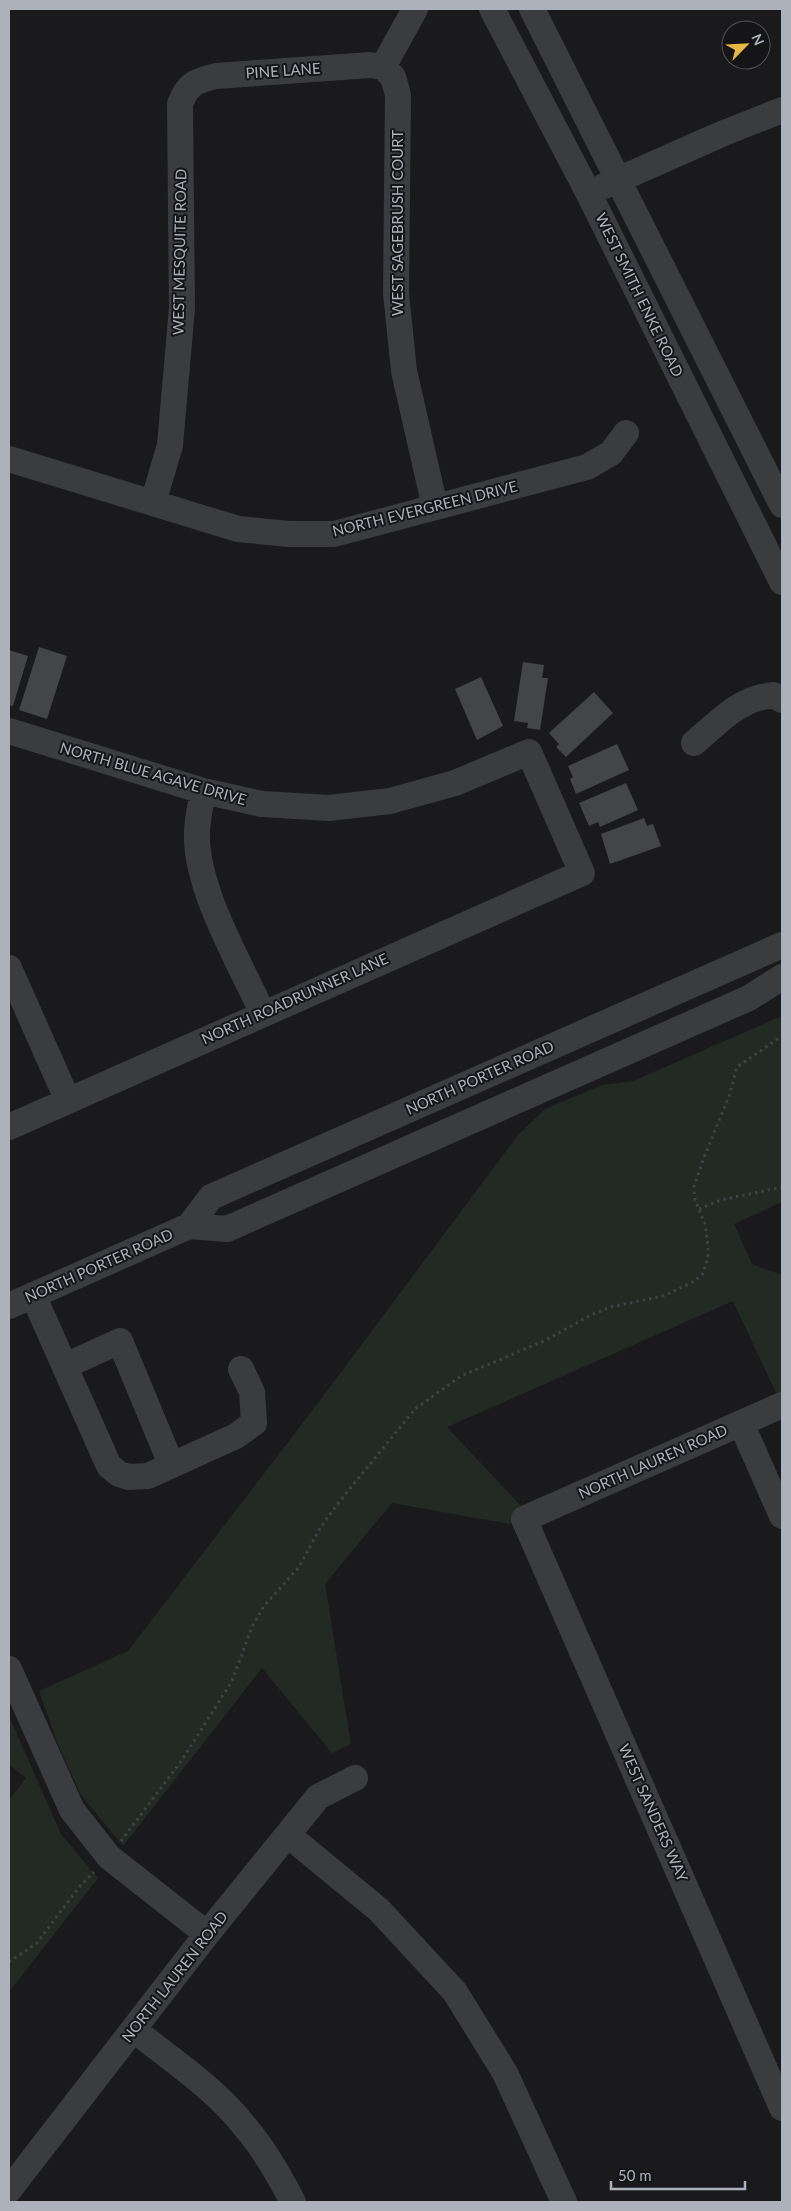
<svg xmlns="http://www.w3.org/2000/svg" width="791" height="2211" font-family="Lato,sans-serif">
<style>
.green{fill:#222a23}
.building{fill:#444549}
.lines{fill:none;stroke-linecap:round;stroke-linejoin:round}
.path{stroke:#414247;stroke-width:3;stroke-dasharray:2.5 4;stroke-linecap:butt}
.minor{stroke:#3b3c40;stroke-width:26}
.labels{text-anchor:middle;stroke-width:4;stroke-linejoin:round;paint-order:stroke}
.street-label{font-size:15px;fill:#adb1ba;stroke:#151517}
</style>
<rect width="100%" height="100%" fill="#1a1a1c"/>
<path class="green" d="M782,1016V1202L734,1224L752,1264L782,1275V1393L777,1395L733,1301L447,1427L522,1507L510,1524L392,1503L325,1584L351,1744L332,1753L262,1668L123,1846L81,1795L57,1742L39,1691L128,1651L318,1403L518,1135L545,1109L602,1085L633,1081Z
M9,1716L61,1834L98,1878L9,1992V1800L26,1778L9,1764Z"/>
<path class="building" d="M39,647L67,656L47,719L19,710Z
M9,650L28,656L13,706L9,705Z
M523,662L544,665L542,678H548L540,730L527,728L528,723L514,721Z
M481,677L503,726L477,740L455,689Z
M594,692L613,713L566,757L556,747L559,744L549,733Z
M617,744L629,770L576,794L570,779L573,777L568,766Z
M626,783L638,810L600,827L598,822L589,826L579,803Z
M644,818L647,826L653,824L661,846L610,864L601,834Z"/>
<g class="lines">
<path class="path" d="M699,1209L721,1200L782,1187
M121,1841L182,1760L232,1681L252,1627L264,1606L299,1567L320,1528L339,1502L415,1409L461,1376L544,1341L591,1315L611,1307L663,1296L691,1283L702,1275L708,1258V1246L705,1224L695,1200L694,1187L703,1160L729,1096L737,1067L782,1036
M9,1962L37,1943L80,1886L94,1872"/>
<path class="minor" d="M492,9L589,194L782,582
M532,9L782,505
M383,67L393,77L398,95L396,293L404,371L435,507
M383,67L415,9
M604,186L724,133L782,110
M9,459L238,529L289,534H334L587,467L611,453L626,433
M153,503L170,445L182,308L180,104C188,83 196,81 216,76L370,65L383,67
M9,731L203,791L262,804L329,808L390,801L455,783L529,752L582,873L9,1127
M694,743C720,721 739,698 774,695L782,700
M203,791C201,805 197,819 197,833C195,888 240,963 263,1014
M9,968L68,1101
M189,1226L227,1229L749,998L782,977
M33,1295L109,1466L119,1474L129,1477L148,1476L236,1436L254,1423L252,1392L241,1369
M9,1306L189,1226L211,1197L782,945
M65,1366L120,1341L171,1464
M782,1405L524,1519L782,2108
M741,1423L782,1516
M9,1669L72,1810L109,1857L207,1934
M288,1835L379,1910L455,1992L505,2073L564,2202
M134,2030C172,2060 216,2089 246,2128C265,2150 280,2177 293,2202
M9,2190L207,1934L318,1797L355,1778"/>
</g>
<g class="labels">
<g class="street-label">
<text transform="translate(283 71) rotate(-4)" y="5">PINE LANE</text>
<text transform="translate(398 223) rotate(-90)" y="5">WEST SAGEBRUSH COURT</text>
<text transform="translate(180 252) rotate(-89)" y="5">WEST MESQUITE ROAD</text>
<text transform="translate(639 295) rotate(64)" y="5">WEST SMITH ENKE ROAD</text>
<text transform="translate(425 509) rotate(-14)" y="5">NORTH EVERGREEN DRIVE</text>
<text transform="translate(153 774) rotate(16)" y="5">NORTH BLUE AGAVE DRIVE</text>
<text transform="translate(295 999) rotate(-24)" y="5">NORTH ROADRUNNER LANE</text>
<text transform="translate(480 1078) rotate(-24)" y="5">NORTH PORTER ROAD</text>
<text transform="translate(99 1266) rotate(-24)" y="5">NORTH PORTER ROAD</text>
<text transform="translate(653 1462) rotate(-24)" y="5">NORTH LAUREN ROAD</text>
<text transform="translate(653 1813) rotate(66)" y="5">WEST SANDERS WAY</text>
<text transform="translate(175 1977) rotate(-52)" y="5">NORTH LAUREN ROAD</text>
</g>
</g>
<rect width="791" height="2211" fill="none" stroke="#adb1ba" stroke-width="20"/>
<g transform="translate(746 45) rotate(66)"><circle r="24" fill="#151517" stroke="#525358"/>
<path d="M0-4L9 19L0 12L-9 19Z" fill="#e7b746"/>
<text y="-8" font-size="14" font-weight="bold" text-anchor="middle" fill="#adb1ba">N</text>
</g>
<path d="M611 2181v8h134v-8" fill="none" stroke="#adb1ba" stroke-width="2.5"/>
<text x="618" y="2181" font-size="15" fill="#adb1ba" stroke="#151517" stroke-width="4" paint-order="stroke">50 m</text>
</svg>
